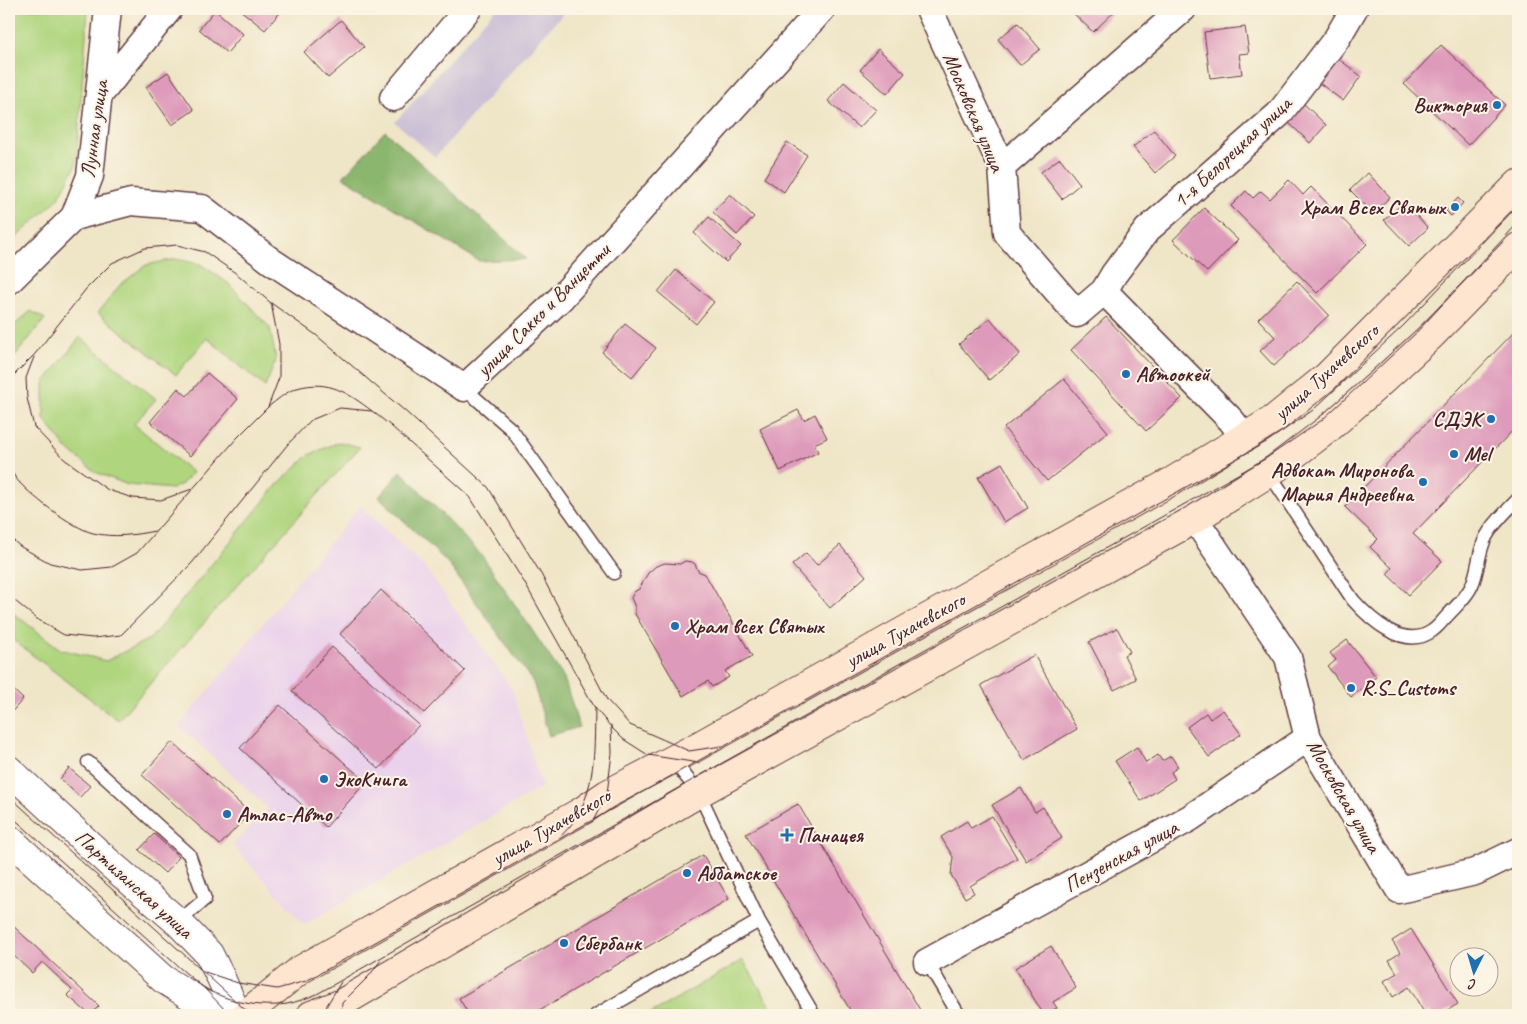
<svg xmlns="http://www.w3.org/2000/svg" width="1527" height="1024" font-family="Caveat,sans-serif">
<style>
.built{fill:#ead1ec}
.industrial{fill:#cabfd6}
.green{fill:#afd57e;stroke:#7c7a54}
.forest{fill:#8bb66d;stroke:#6a6a4c}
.building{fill:#de9aba}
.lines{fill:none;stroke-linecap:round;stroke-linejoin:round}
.service-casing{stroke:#633d42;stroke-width:15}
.minor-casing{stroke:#633d42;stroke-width:29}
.tertiary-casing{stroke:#633d42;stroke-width:30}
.secondary-casing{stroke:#633d42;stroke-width:30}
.service{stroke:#fff;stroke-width:12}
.minor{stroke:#fff;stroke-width:26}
.tertiary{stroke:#fff;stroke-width:28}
.secondary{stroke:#fde5d0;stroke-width:28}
.tram{stroke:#4a1f2b;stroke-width:1}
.poi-dot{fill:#1f6fb2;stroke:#fcf5e5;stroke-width:2}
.labels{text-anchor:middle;stroke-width:4;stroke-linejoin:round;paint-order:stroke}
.poi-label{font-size:21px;font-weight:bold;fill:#4a1f2b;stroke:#fcf5e5;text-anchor:start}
.street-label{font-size:21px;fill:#4a1f2b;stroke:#fcf5e5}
</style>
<rect width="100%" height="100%" fill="#fcf5e5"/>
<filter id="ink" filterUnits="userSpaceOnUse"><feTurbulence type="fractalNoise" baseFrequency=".02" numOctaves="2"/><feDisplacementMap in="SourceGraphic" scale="10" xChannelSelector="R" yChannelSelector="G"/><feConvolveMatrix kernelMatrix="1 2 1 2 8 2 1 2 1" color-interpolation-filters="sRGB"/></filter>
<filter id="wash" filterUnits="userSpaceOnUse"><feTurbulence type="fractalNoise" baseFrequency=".0096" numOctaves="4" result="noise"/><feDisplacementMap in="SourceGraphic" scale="20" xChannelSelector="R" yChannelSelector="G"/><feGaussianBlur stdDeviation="1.12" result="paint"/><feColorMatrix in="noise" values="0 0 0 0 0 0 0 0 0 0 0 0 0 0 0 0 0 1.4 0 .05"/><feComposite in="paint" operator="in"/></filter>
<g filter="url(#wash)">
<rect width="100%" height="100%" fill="#efe5c7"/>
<path class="built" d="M360,506L426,569L512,689L542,787L304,925L233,845L268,808L179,726Z"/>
<path class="industrial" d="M495,9H567L435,157L395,122Z"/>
<path class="green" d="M9,9H88L76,165L58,199L9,244Z
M176,259L200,264L228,283L270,328L276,360L265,387L207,338L176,375L98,313L120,285L146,265Z
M31,311L45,319L9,363V330Z
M80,337L156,399L134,424L193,473L182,484L172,489L128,485L95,472L66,448L44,419V383Z
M339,442L360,447L118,720L9,637V610L60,649L106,661L151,638L277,485L309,455Z
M743,960L776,1015H648Z"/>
<path class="forest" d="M385,131L526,259L479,261L343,177Z
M401,471L483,557L564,678L579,727L549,736L533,682L447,562L379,497Z"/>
<g id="blocks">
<path class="building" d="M239,9H283L265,30Z
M1077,9H1117L1093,32L1073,13Z
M215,10L243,34L227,53L199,29Z
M341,20L364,47L328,78L304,52Z
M1018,23L1040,49L1020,65L998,39Z
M1245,27L1249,53L1239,54L1242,74L1210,78L1204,32Z
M1441,45L1505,105L1468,145L1404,84Z
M878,49L905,73L887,94L860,70Z
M1336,57L1361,76L1343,101L1318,82Z
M168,72L194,110L172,125L146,87Z
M844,82L876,110L859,128L828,101Z
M1303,103L1326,125L1310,143L1287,121Z
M1154,130L1175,156L1155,173L1133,147Z
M787,142L807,155L784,192L764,178Z
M1060,158L1080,184L1062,199L1041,172Z
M1368,173L1390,197L1373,213L1350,190Z
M1289,180L1303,195L1311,187L1367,244L1317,293L1231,206L1246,191L1253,198L1261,191L1270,199Z
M730,194L754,217L737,235L713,212Z
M1458,198L1463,203L1451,216L1446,211Z
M1404,202L1428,228L1409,246L1384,220Z
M1204,208L1238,240L1207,272L1173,240Z
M709,217L741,246L726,262L694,233Z
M676,270L714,302L696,324L658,292Z
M1297,281L1329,315L1274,366L1260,351L1275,337L1258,319Z
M1106,317L1182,398L1146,431L1071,350Z
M990,318L1020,354L989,380L959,344Z
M625,324L656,348L632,377L602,352Z
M1518,328V425L1413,534L1442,561L1409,595L1387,574L1392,568L1370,547L1378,539L1345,507Z
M207,373L238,399L190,456L150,422L178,388L187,396Z
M1064,379L1108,432L1047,481L1004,428Z
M798,410L804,420L815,414L827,438L814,444L818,452L780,471L760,429Z
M1002,463L1028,508L1004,522L978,477Z
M840,545L866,576L830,608L792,565L806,553L817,565Z
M685,561L692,562L695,564L698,571L705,574L752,656L725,671L729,677L712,687L708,681L683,696L635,614V607L631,598L634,592L639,589L648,573L656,566L665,563L680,564Z
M381,590L465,671L424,713L340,634Z
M1117,628L1130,652L1124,655L1136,679L1114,690L1089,642Z
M1347,640L1376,677L1351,697L1328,667L1336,660L1330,653Z
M332,647L419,725L379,769L292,691Z
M1034,655L1077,729L1024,760L981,685Z
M9,686L23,699L9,715Z
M280,705L366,782L326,827L240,748Z
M1223,710L1241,734L1209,757L1187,727L1206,713L1210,719Z
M172,742L250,813L220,845L142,775Z
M1137,747L1146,763L1158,755L1162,761L1171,756L1178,767L1171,772L1175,779L1141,801L1115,761Z
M69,768L90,786L80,797L60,779Z
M1021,788L1035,812L1043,807L1062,838L1026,861L992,805Z
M798,804L923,1015H853L746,834Z
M992,816L1017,858L970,886L974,893L965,898L951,875L953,857L941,837L967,821L971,828Z
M154,834L179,857L165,873L139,850Z
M703,855L729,899L531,1015H469L459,998Z
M10,923L99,1006L90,1015L67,995L72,990L42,962L32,973L9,951Z
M1411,929L1458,1004L1439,1015H1431L1429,1011L1425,1014L1409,987L1393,997L1384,981L1397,973L1389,960L1400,953L1392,941Z
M1051,946L1076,988L1053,1002L1057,1008L1044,1015L1015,968Z"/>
</g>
</g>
<g filter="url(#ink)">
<use href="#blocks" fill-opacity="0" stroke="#633d42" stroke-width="1"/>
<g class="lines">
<g class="service-casing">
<path id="service" d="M464,388L511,429L614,573
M1269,473L1353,600C1370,619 1404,651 1432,631C1438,627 1443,620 1448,615C1457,605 1467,597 1472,585C1479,569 1478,552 1486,537C1494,522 1507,511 1518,499
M672,759L699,793L759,921L814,1015
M88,762L189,854L205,899L178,922
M927,962L959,1015
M596,1015L759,921"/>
</g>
<g class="minor-casing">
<path id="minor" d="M929,9L1002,167L1007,233L1077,314L1104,291L1114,274L1147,230L1279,114L1337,38L1354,9
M100,94L169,9
M393,98L468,9
M1002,167L1183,9
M74,217L131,202L202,208L271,261L464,388L560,299L822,9
M9,281L74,217L90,176L108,9
M1104,291L1231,420L1245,438
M1195,519L1288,657L1308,738L1399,890L1475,872L1518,851
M927,962L1190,818L1308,738"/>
</g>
<g class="tertiary-casing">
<path id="tertiary" d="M9,770L108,862L178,922L209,954L221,978L237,1015
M9,839L163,979L221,1015"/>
</g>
<g class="secondary-casing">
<path id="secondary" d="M247,1015L248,1012L300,970L582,811L607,794L689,751L1174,480L1274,419L1326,377L1518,184
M311,1015L342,1003L699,793L1195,519L1275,469L1328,429L1380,383L1431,336L1518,247"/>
</g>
<use href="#service" class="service"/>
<use href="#minor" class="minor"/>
<use href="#tertiary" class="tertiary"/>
<use href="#secondary" class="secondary"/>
<path class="tram" d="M34,357L26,378L27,398L34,427L64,459L108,490L133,498L161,500L192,489
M9,380L35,354L86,289L112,263L145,248L177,245L205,252L237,274L271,303L316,335L406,412L488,487L541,574L607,700L630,725L689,751L722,746
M268,407C276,401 287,391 297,388C329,379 348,393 372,411
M9,463C11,468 12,473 15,477C27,494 73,528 93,533C114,538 134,535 155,531
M9,537L21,547L50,563L82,570L112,567L137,553L237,438L268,407L279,378V344L271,303
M9,596L37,619L64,635L93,638L121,635L192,563L288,444L311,420L340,408L372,411L391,426L470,497L524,582L595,708L611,727L623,739L648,755L699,763
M9,796L251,1015
M9,814L181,969L205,989L230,1015
M593,821L607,794L612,753L611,725
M562,835C597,801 594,754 595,708
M205,972L238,983L277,989L306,981L1268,441L1313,410L1404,325L1518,205
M205,989C232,1002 257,1008 287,1004C297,1002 307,998 317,994L724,762L1265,459L1322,420L1414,335L1518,223
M325,1015L327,1005L341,982
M341,1015L342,1003L369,976L381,960"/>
</g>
</g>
<g class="poi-dot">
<circle cx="1497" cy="105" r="5"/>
<circle cx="1455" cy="207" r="5"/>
<circle cx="1126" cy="374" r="5"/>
<circle cx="1491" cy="419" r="5"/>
<circle cx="1454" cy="454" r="5"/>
<circle cx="1423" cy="482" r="5"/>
<circle cx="675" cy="626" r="5"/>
<circle cx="1351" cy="688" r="5"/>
<circle cx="324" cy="779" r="5"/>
<circle cx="227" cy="814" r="5"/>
<path d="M784.5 827.5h5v5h5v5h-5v5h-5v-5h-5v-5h5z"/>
<circle cx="687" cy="873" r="5"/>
<circle cx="564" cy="943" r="5"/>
</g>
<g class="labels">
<g class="poi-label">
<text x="1487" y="112" text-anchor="end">Виктория</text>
<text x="1445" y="214" text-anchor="end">Храм Всех Святых</text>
<text x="1136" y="381">Автоокей</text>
<text x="1481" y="426" text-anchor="end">СДЭК</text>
<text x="1464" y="461">Mel</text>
<text x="1413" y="477" text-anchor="end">Адвокат Миронова<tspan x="1413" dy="24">Мария Андреевна</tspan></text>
<text x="685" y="633">Храм всех Святых</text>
<text x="1361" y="695">R.S_Customs</text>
<text x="334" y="786">ЭкоКнига</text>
<text x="237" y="821">Атлас-Авто</text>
<text x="798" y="842">Панацея</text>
<text x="697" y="880">Аббатское</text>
<text x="574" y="950">Сбербанк</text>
</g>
<g class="street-label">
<text transform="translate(974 112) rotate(67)" y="7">Московская улица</text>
<text transform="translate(94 129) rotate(-82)" y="7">Лунная улица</text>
<text transform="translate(1232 152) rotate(-43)" y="7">1-я Белорецкая улица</text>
<text transform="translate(543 310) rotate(-45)" y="7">улица Сакко и Ванцетти</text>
<text transform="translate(1326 372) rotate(-42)" y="7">улица Тухачевского</text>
<text transform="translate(905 630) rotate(-29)" y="7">улица Тухачевского</text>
<text transform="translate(1344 796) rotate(60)" y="7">Московская улица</text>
<text transform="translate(551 827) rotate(-30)" y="7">улица Тухачевского</text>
<text transform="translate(1121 856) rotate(-29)" y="7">Пензенская улица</text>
<text transform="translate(134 884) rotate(42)" y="7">Партизанская улица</text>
</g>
</g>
<rect width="1527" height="1024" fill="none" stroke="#fcf5e5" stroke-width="30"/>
<g transform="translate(1474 972) rotate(185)"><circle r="24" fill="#fcf5e5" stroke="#b59f9b"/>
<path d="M0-4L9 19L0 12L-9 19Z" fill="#1f6fb2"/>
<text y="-8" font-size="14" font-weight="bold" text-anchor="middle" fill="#4a1f2b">С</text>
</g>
</svg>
